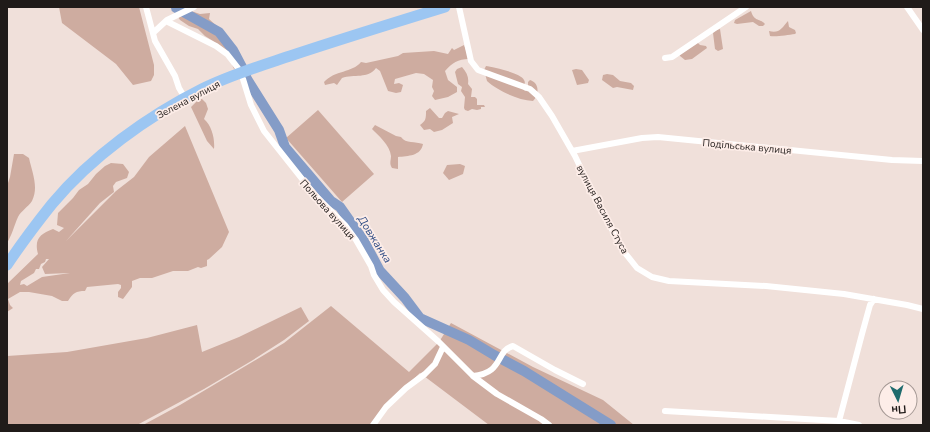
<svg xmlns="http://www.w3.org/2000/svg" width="930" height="432" font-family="'Nunito Sans',sans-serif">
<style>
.green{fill:#ceaca0;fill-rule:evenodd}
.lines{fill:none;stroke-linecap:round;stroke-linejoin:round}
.river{stroke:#849cc7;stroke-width:10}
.street{stroke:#fff;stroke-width:6}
.highway{stroke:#9cc6f2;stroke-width:11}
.labels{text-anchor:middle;stroke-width:3.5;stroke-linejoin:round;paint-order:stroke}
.street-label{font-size:10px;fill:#201b19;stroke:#fdede8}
.water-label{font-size:11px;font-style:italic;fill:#304d85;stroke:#fdede8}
</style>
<rect width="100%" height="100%" fill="#f0e0da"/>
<path class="green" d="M59,7H139L154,65V75L151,81L133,85L116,64L62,23Z
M191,11L200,14L210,13L209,19L219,28L218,34L220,36L226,38L232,46C239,48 241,55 243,61L240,66L234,69L233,67L232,64L213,41L205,36L198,29L189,26L180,20L178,17Z
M751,11C754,22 760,18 765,24L763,26H759L753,22L737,24L734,23L735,20Z
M788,21L789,27L795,30L796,33L795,34C788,35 776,37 770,36L769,31C779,34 782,28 788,21Z
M720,29L723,49L718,51L715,49L713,33L714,31Z
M696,41L700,45L706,46L707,48L692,59L685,60L680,56L678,52Z
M464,45L469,59C458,59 452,63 445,71L448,80L457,87V92L448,97L435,100L432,96L434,91L432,87L433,80L424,74L416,73L395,79L394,84L399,83L403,85L401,92L396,93L388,91L380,71L376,68C368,79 354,74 342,78L337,85L334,83L325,85L324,82C335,70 352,73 361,62L366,63L398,56L403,53L434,51L448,54L452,48L454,50Z
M486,66C493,67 521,73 524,80C526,83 524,85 522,88L525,91L528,90V82L530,80C540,83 539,95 533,101C518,100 498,91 487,81L484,70Z
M462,67C467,73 469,77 468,84L472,89L471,97H475L477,99V105H484L485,107H481V109L477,110L472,109L468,111L465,110L464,108L465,97L461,91L462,87L458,84L455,72L457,69Z
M576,69L582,70L589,80L588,83L577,85L572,70Z
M607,74L613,75L620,81L631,83L634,86L633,90L617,87L613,88L602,80L603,75Z
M202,99L206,103L208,109L204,119C212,126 215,139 214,149L207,141L191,107L198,100Z
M430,108L439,118H442L445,113L448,111L459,114L452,117L453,123L442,130L434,132L430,129L424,130L420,125C426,121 426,118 426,111Z
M318,110L374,174L342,202L286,138Z
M375,125L396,136L401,137C406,144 415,141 423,144C421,156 408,156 398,157V169L392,168C389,163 391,161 391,156C390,145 378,135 372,129Z
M185,126L229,232L222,247L209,259L207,260V266L201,268L198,267L188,271H173L152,278H140L132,281V287L123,299L118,297V292L121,288V285L118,284L87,287L85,291C76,291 73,293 68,301H62L52,296L29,292H20L8,299L10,305L13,308L7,312V284L38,254C34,239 40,234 53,229L59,232L64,228L57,225L58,213L73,198L79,190L88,184L96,174L105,166L111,163L123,164L129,172L127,178L116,182L113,186L114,192L100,203L66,241L116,191L134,177L149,157ZM46,259H49L42,267L45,274L70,273L42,277L27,286L24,284L20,285L21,281L34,273L36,269H39L41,264L45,262Z
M14,154H23L29,158C32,172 39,187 32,201C28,207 21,211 18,217C14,226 12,235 7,243V186L10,177Z
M460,164L465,166L463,174L449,180L443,173L447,165Z
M331,306L409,372L439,342L451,323L533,367L603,400L634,425H489L420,373L391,400L372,425H143L180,405L284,343Z
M301,307L309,321L284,340L253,360L204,389L137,425H7V356L67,352L147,338L197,325L202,352L239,337Z"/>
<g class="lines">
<path class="river" d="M176,7V8L219,32L233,50L242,67L247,79L279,130L285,147L331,201L340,207L364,241L380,271L405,298L420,318L469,340L494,355L524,371L611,425"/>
<path class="street" d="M146,7L155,41L175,76L179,88L185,98
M459,7L471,61L478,70L530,89L539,97L552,116L575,156L597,202L625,253L637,268L652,277L669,281L766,286L844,294L907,305L923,309
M907,7L923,30
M166,21L216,46L227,54L238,68
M153,33L167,20L194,7
M665,58L672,57L746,7
M243,79L251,105L264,131L314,194L345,225L356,240L371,266L374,275L383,290L394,302L439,342L473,376L497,394L541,419L549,425
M572,151L642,138L658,137L892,160L923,161
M473,376C504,373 495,351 513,346L555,370L583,384
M665,411L839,421L859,425
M839,421L862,334L870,305L874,299
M373,425L386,407L406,388L425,374L435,364L443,347"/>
<path class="highway" d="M7,265C21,244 36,224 52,204C91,157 148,116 202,89C230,75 260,66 290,56C341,39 393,23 445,7"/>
</g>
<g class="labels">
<g class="street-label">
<text transform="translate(188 99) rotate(-28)" y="4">Зелена вулиця</text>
<text transform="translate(747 146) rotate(5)" y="4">Подільська вулиця</text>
<text transform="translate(328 209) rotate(48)" y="4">Польова вулиця</text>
<text transform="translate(603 209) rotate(62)" y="4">вулиця Василя Стуса</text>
</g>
<g class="water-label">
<text transform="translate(375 239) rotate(58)" y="4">Довжанка</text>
</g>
</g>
<rect width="930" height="432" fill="none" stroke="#201b19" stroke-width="16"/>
<g transform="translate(898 400) rotate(175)"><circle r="19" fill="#fdede8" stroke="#a59995"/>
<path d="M0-3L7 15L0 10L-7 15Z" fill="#1f6b6d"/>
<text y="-6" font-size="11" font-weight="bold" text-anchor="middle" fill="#201b19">Пн</text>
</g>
</svg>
